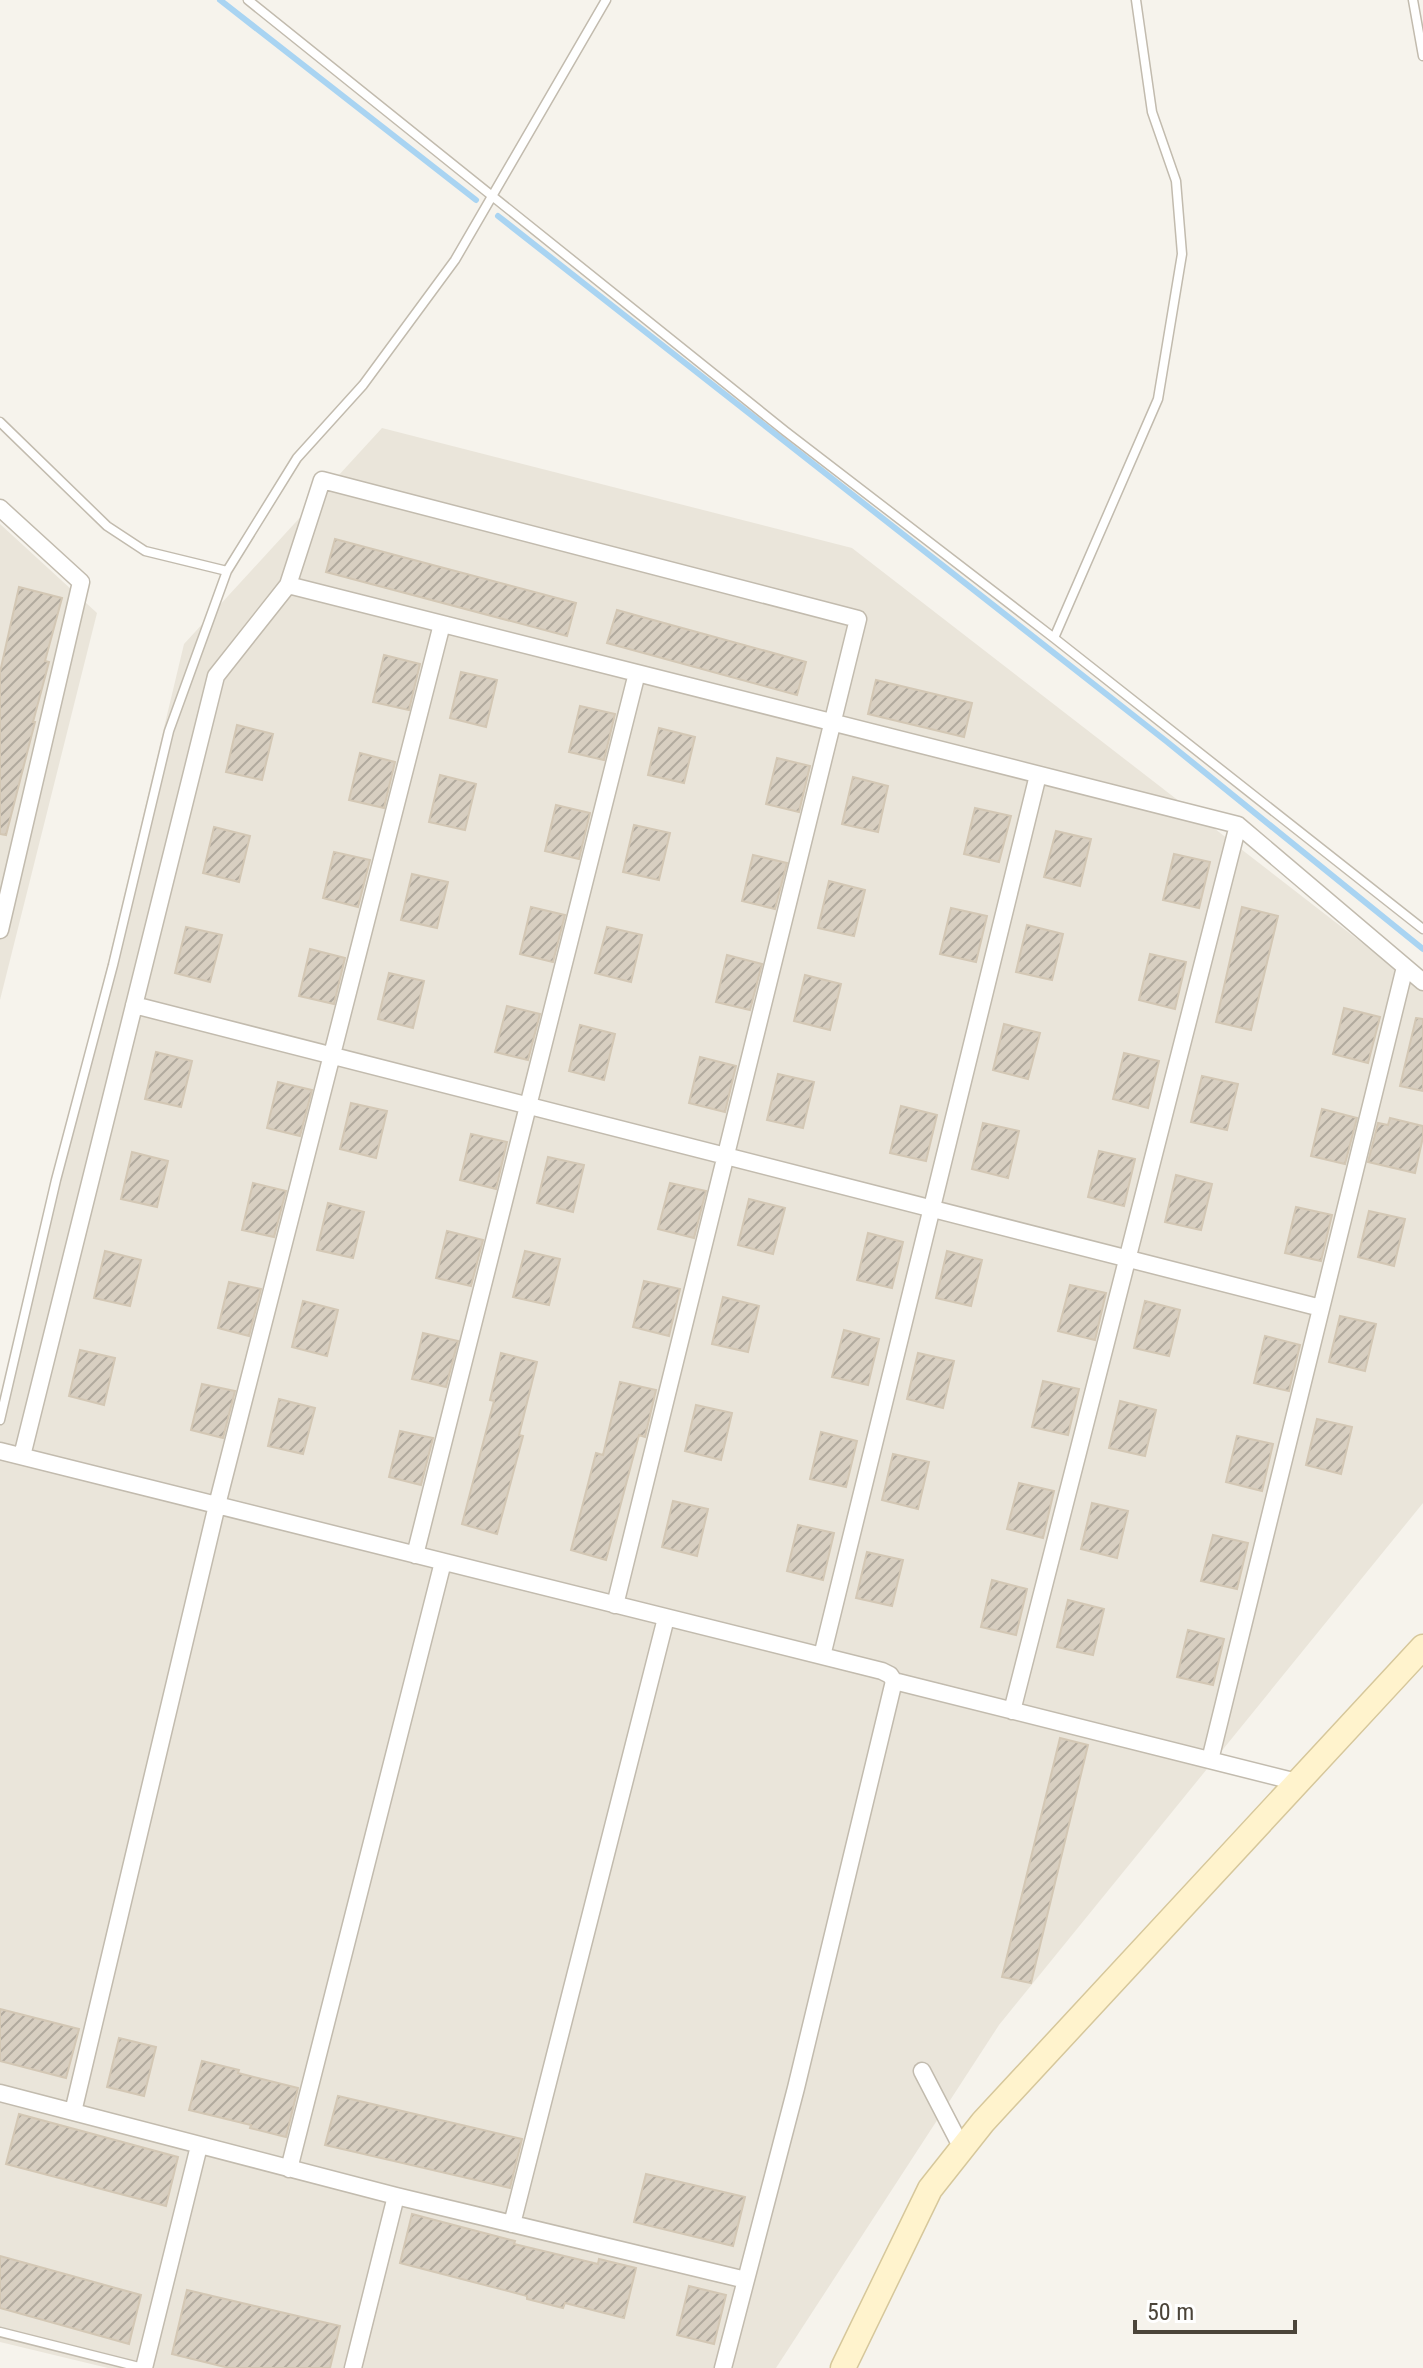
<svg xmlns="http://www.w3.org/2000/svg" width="1423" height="2368" font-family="'Roboto Condensed',sans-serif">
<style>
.residential{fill:#eae5da}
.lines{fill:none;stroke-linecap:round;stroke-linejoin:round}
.stream{stroke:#a9d4f2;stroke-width:6}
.building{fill:url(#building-hatch);stroke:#d3c7b4;stroke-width:2}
.service-casing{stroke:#c2bbae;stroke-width:11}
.minor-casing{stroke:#c2bbae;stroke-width:19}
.secondary-casing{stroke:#d6c79b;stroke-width:27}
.service{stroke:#fff;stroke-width:8}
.minor{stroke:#fff;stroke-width:16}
.secondary{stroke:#fff3cd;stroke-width:24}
</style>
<defs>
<pattern id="building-hatch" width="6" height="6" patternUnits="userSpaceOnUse" patternTransform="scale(2)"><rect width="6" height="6" fill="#d8cfc1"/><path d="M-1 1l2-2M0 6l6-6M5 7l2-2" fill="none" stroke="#b1aa9e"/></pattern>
</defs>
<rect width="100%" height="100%" fill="#f6f3ec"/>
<path class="residential" d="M382,428L852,548L1423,990V1503L999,2025L776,2368H108L0,2342V1414L184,644Z
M0,524L97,613L0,1000Z"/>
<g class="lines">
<path class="stream" d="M220,0L476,200
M498,216L1166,741L1423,949"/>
</g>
<path class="building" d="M335,539L576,603L567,636L326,572Z
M19,587L62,598L45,661L49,662L33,722H35L6,835L0,834V672Z
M617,610L806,662L797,695L607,643Z
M384,655L420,664L409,710L373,702Z
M461,672L497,680L486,727L450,718Z
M876,680L972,703L964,737L868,714Z
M580,706L615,714L604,760L569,752Z
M237,725L273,734L262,780L226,772Z
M659,728L695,737L684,783L648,775Z
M360,753L395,762L384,808L349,800Z
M777,758L810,766L799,812L766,804Z
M440,775L476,784L465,830L429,822Z
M853,777L888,786L878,832L842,824Z
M556,805L590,813L579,859L545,851Z
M975,808L1011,816L999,862L964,854Z
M634,825L670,833L659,880L623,872Z
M214,827L250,836L239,882L203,873Z
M1056,831L1091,839L1080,886L1044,877Z
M334,852L370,860L358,907L323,898Z
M1174,854L1210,862L1199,908L1163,900Z
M753,855L787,863L775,909L742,901Z
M412,874L448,882L437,928L401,920Z
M829,881L865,890L854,936L818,928Z
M531,907L565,915L553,962L520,954Z
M1242,907L1278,916L1251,1030L1216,1022Z
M951,908L987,916L976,962L940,954Z
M1027,925L1063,934L1052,980L1016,972Z
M186,927L222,935L210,982L175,973Z
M607,927L642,935L631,982L595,973Z
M310,949L345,958L334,1004L299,996Z
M1150,954L1186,962L1175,1009L1139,1000Z
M727,955L762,964L750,1010L716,1002Z
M389,973L424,981L413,1028L378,1019Z
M805,975L841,984L830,1030L794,1021Z
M507,1006L540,1014L528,1060L495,1052Z
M1344,1008L1380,1017L1368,1063L1333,1054Z
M1416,1018L1423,1019V1091L1400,1086Z
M1004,1024L1040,1033L1028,1079L993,1070Z
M580,1025L615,1034L604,1080L569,1071Z
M156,1052L192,1061L181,1107L145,1099Z
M1124,1053L1159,1061L1148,1108L1113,1099Z
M700,1057L736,1066L725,1112L689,1103Z
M778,1074L814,1082L803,1128L767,1120Z
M1202,1076L1238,1084L1227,1130L1191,1122Z
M278,1082L312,1090L300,1136L267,1128Z
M351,1103L387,1111L376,1158L340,1149Z
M901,1106L937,1115L926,1161L890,1153Z
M1322,1109L1357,1118L1345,1164L1311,1156Z
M1390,1118L1423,1126V1137L1415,1173L1368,1162L1378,1123L1388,1125Z
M983,1123L1019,1131L1008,1178L972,1169Z
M471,1134L507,1142L496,1189L460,1180Z
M1099,1151L1135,1159L1124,1206L1088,1197Z
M132,1152L168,1161L157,1207L121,1199Z
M548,1157L584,1165L573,1212L537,1203Z
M1176,1175L1212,1184L1201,1230L1165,1222Z
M253,1183L286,1191L274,1237L242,1230Z
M670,1183L706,1191L694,1238L658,1229Z
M749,1199L785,1208L773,1254L738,1245Z
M328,1203L364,1212L353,1258L317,1250Z
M1296,1207L1332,1215L1321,1261L1285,1253Z
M1369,1211L1405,1219L1394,1266L1358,1257Z
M447,1231L483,1240L471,1286L436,1278Z
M868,1233L903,1242L892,1288L857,1280Z
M105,1251L141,1260L130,1306L94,1298Z
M525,1251L560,1259L549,1305L513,1297Z
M947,1251L982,1260L971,1306L936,1298Z
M644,1281L680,1289L669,1336L633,1327Z
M229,1282L261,1289L249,1336L218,1328Z
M1070,1285L1106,1293L1095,1340L1058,1331Z
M723,1297L759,1306L748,1352L712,1344Z
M303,1301L338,1310L327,1356L292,1347Z
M1145,1301L1180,1310L1169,1356L1134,1348Z
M1340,1316L1376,1324L1365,1371L1329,1362Z
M844,1330L879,1339L868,1385L832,1377Z
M423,1333L458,1341L446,1387L412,1379Z
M1265,1336L1300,1345L1289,1391L1254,1383Z
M80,1350L115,1358L104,1405L69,1396Z
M501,1353L537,1362L519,1435L523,1436L497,1534L462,1524L494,1401L490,1400Z
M918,1353L954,1361L943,1408L907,1399Z
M1043,1381L1079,1389L1068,1435L1032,1427Z
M620,1382L656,1390L645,1437L639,1435L606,1560L571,1550L596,1453L603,1455Z
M202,1384L235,1391L223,1438L191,1430Z
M279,1399L315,1408L303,1454L268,1446Z
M1120,1401L1156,1410L1145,1456L1109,1448Z
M696,1405L732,1413L721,1460L685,1451Z
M1317,1419L1352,1427L1341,1474L1306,1465Z
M400,1431L433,1438L421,1485L389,1477Z
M821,1432L857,1441L846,1487L810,1479Z
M1237,1436L1273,1444L1262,1491L1226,1482Z
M893,1454L929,1462L918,1509L882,1500Z
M1019,1483L1054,1491L1043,1538L1007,1529Z
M673,1501L708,1509L697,1556L662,1547Z
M1092,1503L1128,1511L1117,1558L1081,1549Z
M798,1525L834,1533L823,1580L787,1571Z
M1213,1535L1248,1543L1237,1589L1201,1581Z
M867,1552L903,1560L892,1606L856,1598Z
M992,1580L1027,1589L1016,1635L981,1627Z
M1068,1600L1104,1609L1093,1655L1057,1647Z
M1188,1630L1224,1639L1213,1685L1177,1677Z
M1060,1738L1088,1745L1031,1983L1002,1977Z
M0,2009L79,2029L66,2078L0,2061Z
M119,2038L156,2047L144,2096L107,2087Z
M202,2061L239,2070L238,2073L298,2088L286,2137L250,2128L251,2125L189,2110Z
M338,2096L522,2139L510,2188L325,2145Z
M19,2114L178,2157L166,2206L6,2164Z
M646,2174L745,2197L733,2246L634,2222Z
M412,2214L515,2241L514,2244L598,2264L599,2259L636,2268L624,2318L565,2303L563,2308L527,2299V2296L400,2263Z
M0,2256L141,2295L129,2344L0,2308Z
M689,2286L726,2295L714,2344L677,2335Z
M187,2290L340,2326L330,2368H229L172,2354Z"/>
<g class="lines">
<g class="service-casing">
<path id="service" d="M248,0L785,431L1054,638L1423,929
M1413,0L1423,56
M0,422L107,526L145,551L227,571
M1054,638L1158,399L1182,254L1176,181L1152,112L1136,0
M0,1420L56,1180L113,965L169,731L227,571L297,458L363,385L455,260L606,0
M0,2332L143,2368"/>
</g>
<g class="minor-casing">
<path id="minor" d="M0,508L81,582L0,930
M134,1005L1321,1308
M0,1451L882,1671L890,1675L894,1681L1297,1782
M22,1456L216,676L288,585
M415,1555L637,673L1238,825L1423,982
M615,1605L858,619L322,480L288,585L637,673
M822,1656L1038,775
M1012,1711L1238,825
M1210,1760L1405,967
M922,2071L962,2148
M0,2093L396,2196L746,2280
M73,2112L217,1505L442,624
M289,2169L443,1562
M512,2224L666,1618
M144,2368L199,2146
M353,2368L396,2196
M723,2368L796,2088L894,1681"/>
</g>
<g class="secondary-casing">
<path id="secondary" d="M843,2368L930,2189L983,2122L1423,1647"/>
</g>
<use href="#service" class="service"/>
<use href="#minor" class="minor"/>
<use href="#secondary" class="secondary"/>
</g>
<path d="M1135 2320v12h160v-12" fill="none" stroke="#4b4439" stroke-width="4"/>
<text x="1147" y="2320" font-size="24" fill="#4b4439" stroke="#ffffff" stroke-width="6" paint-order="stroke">50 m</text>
</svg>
